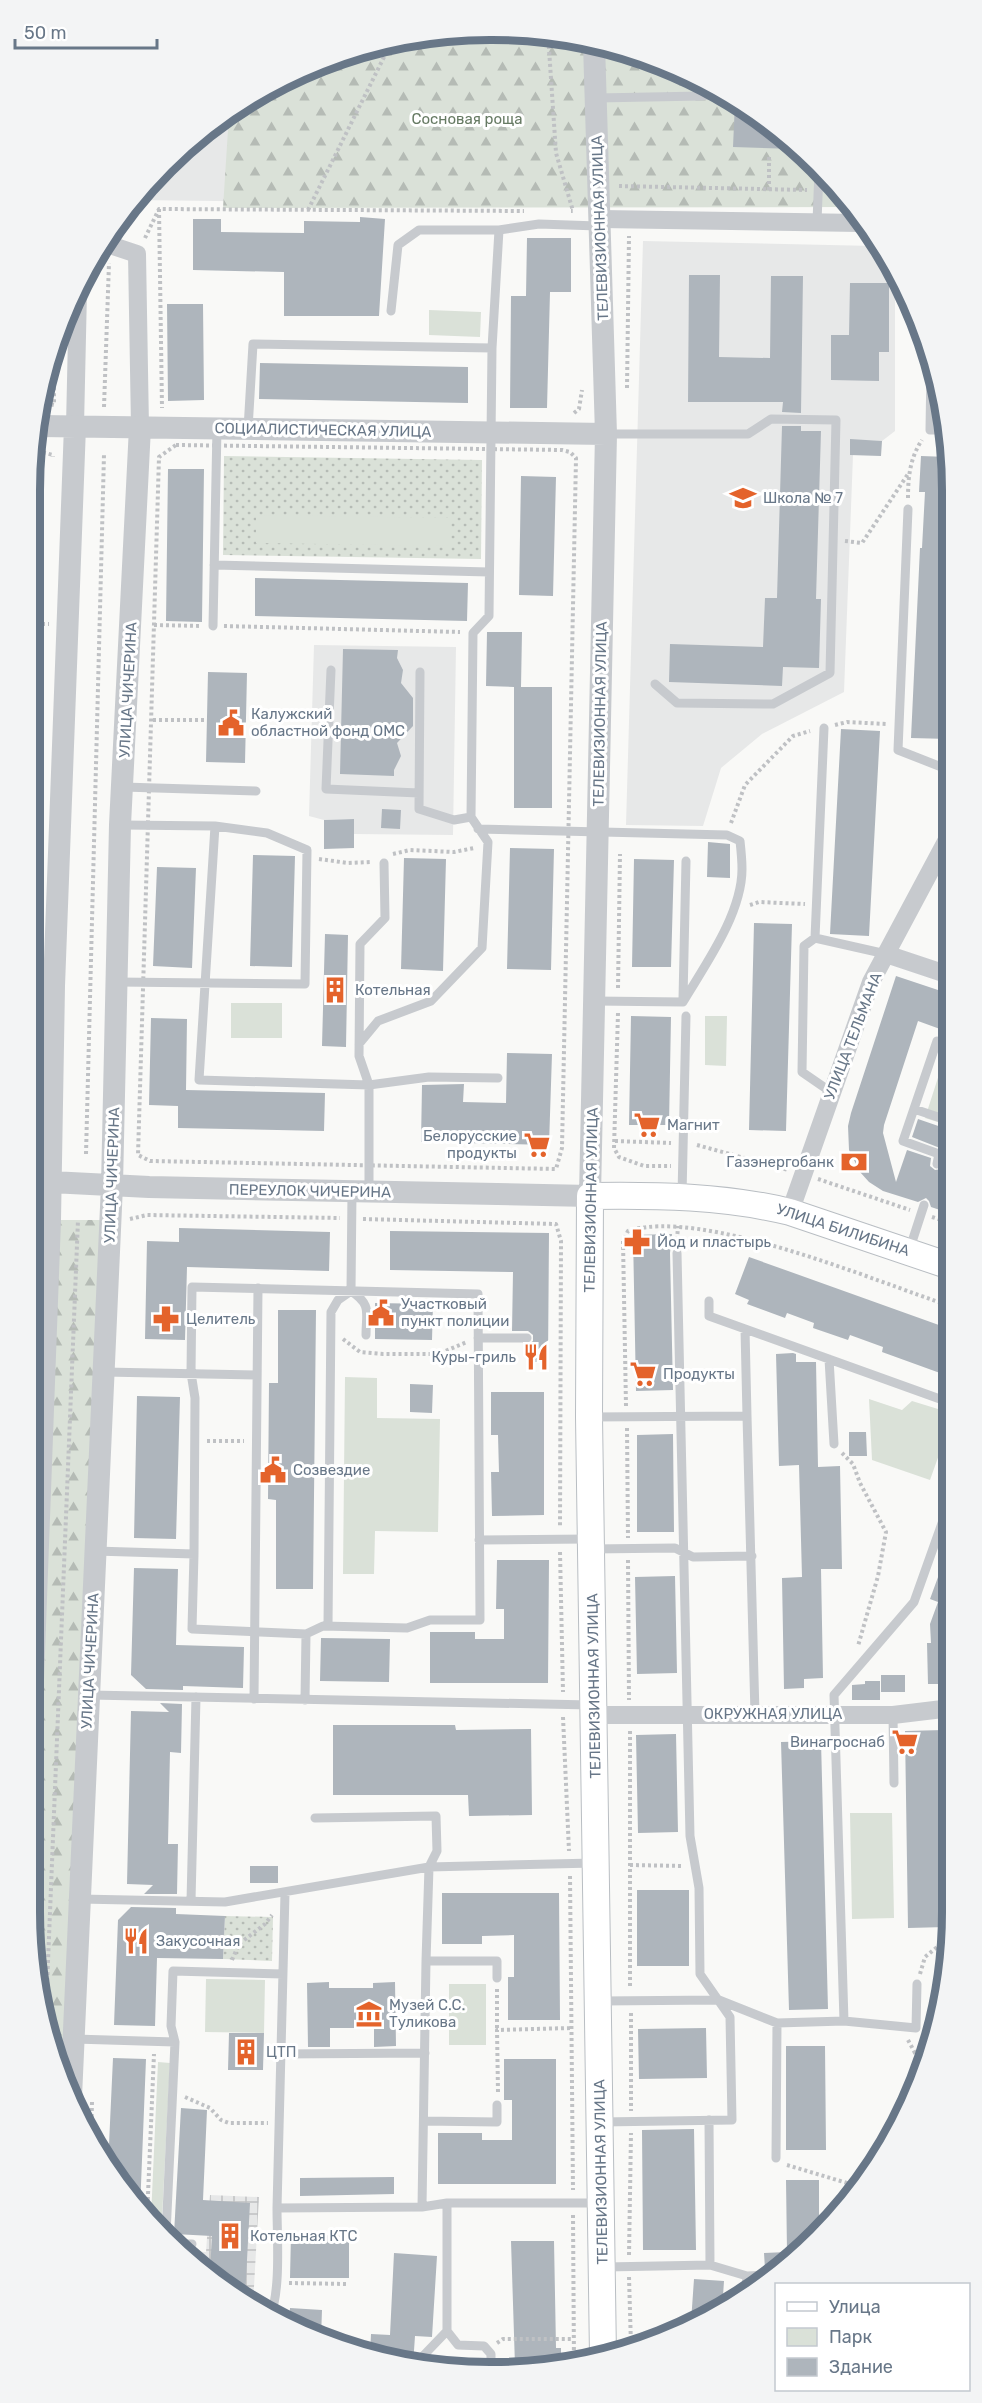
<svg xmlns="http://www.w3.org/2000/svg" width="982" height="2403" font-family="Rubik,sans-serif">
<style>
.built{fill:#e7e8e8}
.industrial{fill:url(#industrial-grid)}
.grass{fill:url(#grass-dots)}
.forest{fill:url(#forest-firs)}
.park{fill:#dae1d8}
.building{fill:#aeb5bc}
.lines{fill:none;stroke-linecap:round;stroke-linejoin:round}
.secondary-casing{stroke:#b9bec3;stroke-width:28}
.path{stroke:#bfc1c4;stroke-width:4;stroke-dasharray:3 3;stroke-linecap:butt}
.service{stroke:#c7cace;stroke-width:9}
.minor{stroke:#c7cace;stroke-width:18}
.tertiary{stroke:#c7cace;stroke-width:22}
.secondary{stroke:#fff;stroke-width:26}
.labels{text-anchor:middle;stroke-width:6;stroke-linejoin:round;paint-order:stroke}
.park-label{font-size:15px;fill:#667a63;stroke:#fff}
.street-label{font-size:15px;fill:#687788;stroke:#fff}
.poi-label{font-size:15px;fill:#687788;stroke:#fff;text-anchor:start}
.rim{fill:none;stroke:#687788;stroke-width:8}
</style>
<defs>
<pattern id="industrial-grid" width="8" height="8" patternUnits="userSpaceOnUse" patternTransform="scale(1.5)"><rect width="8" height="8" fill="#e7e8e8"/><path d="M0 4h8M4 0v8" fill="none" stroke="#bfc1c2"/></pattern>
<pattern id="grass-dots" width="8" height="8" patternUnits="userSpaceOnUse" patternTransform="scale(1.5)"><rect width="8" height="8" fill="#dae1d8"/><path d="M2 2h.1M6 6h.1" fill="none" stroke="#b5bbb5" stroke-width="1.8" stroke-linecap="round"/></pattern>
<pattern id="forest-firs" width="22" height="20" patternUnits="userSpaceOnUse" patternTransform="scale(1.5)"><rect width="22" height="20" fill="#dae1d8"/><path d="M5 1l3.5 6h-7zM16 11l3.5 6h-7z" fill="#b5bbb5"/></pattern>
</defs>
<rect width="100%" height="100%" fill="#f9f9f7"/>
<path class="built" d="M371,46L299,202L135,200L144,187L210,125L287,78Z
M643,241L874,246L895,279V431L882,441L850,440V454L853,455L844,692L762,734L721,768L703,826L626,825Z
M30,630H41L38,813H30Z
M314,645L456,647L453,835L354,834L353,819L324,820L309,816Z"/>
<path class="industrial" d="M210,2195L259,2197L253,2305L188,2251L206,2252Z"/>
<path class="grass" d="M224,456L482,460L481,559L223,555Z
M225,1916L273,1917L272,1961L223,1959Z"/>
<path class="forest" d="M461,31L551,34L639,54L747,108L838,187L850,207L223,208L229,114L287,78L371,46Z
M50,1220H110L71,2098L55,2061L30,1912V1726Z"/>
<path class="park" d="M429,310L481,312L480,337L429,335Z
M256,515L451,518V546L256,543Z
M231,1003H282V1038H231Z
M705,1016H727L726,1066L705,1065Z
M945,1056L950,1058V1126L925,1118Z
M345,1377L377,1378V1418L440,1419L438,1532L375,1531L374,1574H343Z
M869,1399L902,1410L912,1401L951,1413V1421L930,1480L872,1460Z
M850,1813H892L894,1918L852,1919Z
M206,1979L265,1980L264,2033L205,2032Z
M449,1984H486V2045H449Z
M158,2062L170,2063L162,2218L151,2217Z"/>
<path class="building" d="M735,102L747,108L794,149L733,147Z
M360,217L385,219L379,316H284V272L193,270V219H221V232L304,233V221L360,222Z
M527,238H571V292H550L547,408H510L511,296H526Z
M689,275H720L719,357L770,358L771,276H803L801,413L782,412L783,402H688Z
M850,283H889V352H879V381L831,380V335H849Z
M167,304H203L204,400L168,401Z
M260,363L468,367V403L259,399Z
M782,426H801V431H821L816,599H821L819,668L783,667L782,686L669,682L670,644L763,647L765,598H777Z
M850,439L882,441L881,456L850,455Z
M921,456L948,457L949,739L911,738L920,548H922L925,492H919Z
M168,469H204L202,622L166,621Z
M521,476L556,477L553,596L519,595Z
M255,578L468,583L467,621L255,616Z
M487,632H522L521,687H552V808H514V687L486,686Z
M343,649L398,650L397,658L403,670L401,683L413,698V726L397,743L401,756L394,770V776L340,774Z
M208,672L247,673L245,763L206,762Z
M841,729L880,731L869,936L830,934Z
M382,809L401,810L400,829L381,828Z
M354,819V848L324,849V820Z
M708,842L730,844V878L707,877Z
M510,848L554,849L551,970L507,969Z
M253,855L295,856L292,967L250,966Z
M404,858L446,859L443,971L401,969Z
M634,859L674,860L671,967H632Z
M157,867L196,868L192,968L153,966Z
M754,923L792,924L786,1131L749,1130Z
M325,934L348,935L346,1047L322,1046Z
M896,976L950,994V1024L942,1022L940,1029L918,1021L884,1125L883,1133L896,1182L907,1150L931,1158L930,1166L935,1170L942,1169L945,1160L950,1162V1209L941,1206L940,1210L931,1207L929,1201L926,1198L918,1202L883,1191L869,1182L860,1172L849,1150L848,1126L851,1113Z
M631,1016L671,1017L669,1125H629Z
M151,1018L187,1019L186,1090L325,1093L324,1131L178,1128V1106L149,1105Z
M507,1053L552,1054L549,1145L421,1142L422,1085L464,1084L463,1102L506,1103Z
M918,1119L950,1130L945,1150L912,1137Z
M179,1228L330,1232L329,1271L187,1267L185,1340L145,1339L147,1241L179,1242Z
M390,1231L549,1233L548,1362H529V1344L533,1341V1335L528,1331H512L513,1272L390,1270Z
M672,1234L670,1253L673,1390L636,1391L633,1235Z
M749,1257L950,1329L951,1377L882,1352L883,1347L850,1335L848,1340L813,1328L814,1323L787,1313L785,1318L747,1304L749,1300L735,1294Z
M375,1303L433,1304L432,1340L375,1339Z
M278,1310H316L313,1589H276V1500L268,1499L269,1383H278Z
M793,1353L796,1354V1362H816L818,1467L840,1466L842,1569H821L823,1678L804,1679V1688L784,1689L782,1578L802,1577L799,1465L779,1466L776,1354Z
M410,1384L433,1385L432,1413L410,1412Z
M491,1392H544V1515L492,1516L491,1472H499L498,1435H491Z
M137,1396L180,1397L176,1539L134,1538Z
M849,1432H866L867,1456H849Z
M673,1434L674,1532H637V1435Z
M949,1547H951V1684H928L927,1643H931L930,1624L938,1602L930,1599Z
M497,1560H549L548,1683H430V1632H475V1639H504V1609H496Z
M134,1568L178,1569L176,1645L244,1647L243,1688L183,1686V1690L146,1689L131,1675Z
M675,1576L677,1673L637,1674L635,1577Z
M321,1638L390,1639L389,1682L320,1681Z
M881,1675H905V1692H881Z
M865,1681H880V1700H852V1685L865,1684Z
M160,1703L182,1704L181,1753L170,1752L168,1844H178L177,1894H144L153,1885L127,1884L131,1711L169,1712Z
M333,1725H455L456,1730L531,1729L532,1815L469,1816L468,1795H333Z
M944,1730L946,1927L908,1928L905,1731Z
M676,1734L678,1832L638,1833L636,1735Z
M821,1741L828,2009L789,2010L781,1742Z
M250,1866H278V1883H250Z
M637,1890H689V1966H637Z
M442,1893H559L560,2020H508V1977H514V1935L482,1936V1944H442Z
M131,1907L176,1908V1914L225,1916L223,1959L157,1958L155,2026L114,2025L118,1920Z
M329,1982V1988H373V1983L395,1982L396,2046L374,2047V2028H330V2047H308L307,1983Z
M706,2028L707,2078L639,2079L638,2029Z
M229,2033H264L263,2070H228Z
M786,2046H825L826,2150H786Z
M113,2058L146,2059L140,2210L108,2166Z
M504,2059H556V2184H438V2133H482V2140H512V2100H504Z
M181,2108L207,2110L203,2200L250,2203L245,2298L210,2270L212,2236L174,2234Z
M694,2129L696,2250H643L642,2130Z
M394,2177V2194L300,2196V2178Z
M786,2180H819V2233L795,2258L781,2268L765,2269L764,2253L787,2252Z
M291,2234L349,2236V2278H290Z
M511,2241H554L556,2348H561V2365L515,2366Z
M394,2253L437,2256L432,2337L415,2336L413,2365L370,2355L371,2334L390,2335Z
M694,2279L724,2281L722,2311L691,2322Z
M290,2308L322,2310L321,2338L289,2324Z"/>
<g class="lines">
<g class="secondary-casing">
<path id="secondary" d="M603,2356L589,1417L590,1196C656,1195 725,1196 790,1212L950,1266"/>
</g>
<path class="path" d="M548,34L556,153L573,211H571
M619,186L807,190
M769,190V156
M830,190H840
M159,209L162,408
M308,210L391,43
M145,238L159,209L524,211
M627,388L629,236
M45,403L54,405V346
M104,407L109,263
M574,413L579,409L582,390
M176,445L562,450L570,452L576,458L562,1148L556,1169L150,1161L138,1155L159,457Z
M37,451L53,455V457
M908,498C908,477 910,458 922,440
M845,541L862,543L908,474
M30,624H49
M154,625L202,626
M224,626L460,632
M153,720H207
M835,725L847,722L887,724
M731,823L745,785L793,736L810,731
M393,854L410,850L454,852L474,848
M319,859L348,863L371,862
M750,905L759,902L805,904
M618,988L620,854
M618,1013L614,1148L619,1157L644,1166H671
M615,1141L671,1143
M697,1145L788,1170
M86,1154L104,454
M818,1179L910,1210
M932,1217L950,1223
M130,1219L147,1215L340,1218
M363,1219L556,1224L561,1241L560,1527
M677,1240L678,1226
M343,1339L360,1352L383,1354H438L467,1342
M626,1406L623,1241L628,1231C701,1207 875,1281 950,1306
M627,1428L628,1538
M207,1441H244
M842,1453L853,1464L860,1483L886,1532L878,1576L858,1646
M560,1552L563,1692
M628,1560L629,1700
M563,1717L569,1851
M630,1731V1988
M630,1865L683,1866
M570,1876L573,2190
M232,1960L239,1944L265,1924L272,1915
M920,1974L925,1957L948,1938
M497,1989V2030
M46,2011L78,1220
M631,2013V2111
M908,2040L915,2053L927,2060
M498,2092L497,2030L572,2028
M185,2097L210,2108L221,2120L229,2123H268
M91,2141L92,2102
M787,2165L847,2183L856,2194
M573,2215L574,2364
M147,2218L154,2054
M629,2255L631,2133
M629,2277L631,2345
M289,2283L347,2284
M497,2343L503,2339H573"/>
<path class="service" d="M597,98L702,96L717,93
M817,222L819,170
M391,311L398,245L419,230H499
M931,366L930,430H948
M248,429L253,344L492,348
M606,434H748L771,419L836,420L830,673L773,704L677,703L655,684
M908,509L898,750L949,770
M214,565L489,572
M213,626L217,428
M331,670L326,789L419,793
M420,672L419,809L454,820L471,817
M824,728L815,938L886,954
M123,787L256,791
M215,826L199,1080L369,1085V1192
M478,829L727,835L740,841C741,850 742,860 742,869C742,914 705,965 683,1002
M384,863L385,918L360,944L359,1056L369,1085L429,1077L498,1078
M815,938L804,946L802,1072L831,1092
M117,982L305,984L307,850L267,833L215,826L122,825
M30,985L54,986
M683,999L686,861
M595,1001L683,1002
M359,1044L378,1021L431,1001L482,948L488,842L471,817L473,633L489,616L492,348L499,230L539,224L598,226
M914,1109L950,1121
M937,1164L939,1154L903,1141L937,1041L950,1045
M682,1195L686,1016
M909,1251L924,1205
M351,1291C372,1305 366,1312 366,1335
M709,1301V1316L951,1403
M478,1338H527
M829,1359L834,1444
M104,1372L257,1375
M747,1416L755,1714
M590,1417L747,1416L745,1329
M479,1540L588,1539
M592,1549L675,1548L693,1557L752,1556
M95,1551L194,1554L195,1398L191,1373L192,1287L478,1294L480,1620H430L407,1628L323,1626L306,1634L305,1700
M194,1554L192,1629L306,1634
M328,1626L331,1312L338,1300L351,1291L352,1192
M89,1695L591,1705
M254,1699L258,1288
M893,1715L894,1783
M315,1818L436,1816L437,1851L429,1867L426,1961
M80,1899L225,1902L429,1867L594,1863
M191,1901L196,1697
M601,2001L719,2000L777,2023L844,2021L916,2028L917,1984
M844,2021L834,1695L914,1602L951,1498
M74,2039L175,2042L166,2234
M175,2042L171,2026L173,1971L283,1974
M281,2054L425,2053
M709,2120L710,2265
M424,2121L497,2122V2105
M601,2122L732,2120L730,2017L700,1974L699,1888L690,1836L677,1253
M776,2158L777,2023
M447,2203V2331L458,2345L484,2346L491,2354V2367
M422,2207L426,1961H497V1978
M277,2208L285,1893
M179,2244H192
M605,2267L710,2265L747,2276L772,2275
M745,2294L747,2276
M270,2316C281,2292 277,2236 277,2208L422,2207L447,2203H600
M422,2367L423,2356L447,2331"/>
<path class="minor" d="M601,219L860,223
M104,243L137,254L140,427
M75,426L78,291
M886,954L949,975
M30,1182H51
M790,1212L871,982L949,836
M594,1715H893L951,1708"/>
<path class="tertiary" d="M41,426L606,434
M51,1182L149,1187L590,1196L606,434L594,44
M30,1761L50,1220L54,986L75,426
M71,2097L112,1185L120,825L140,427"/>
<use href="#secondary" class="secondary"/>
</g>
<defs>
<g id="school-bare" transform="scale(2.07)"><path d="M0-5L7-2L0 1L-7-2ZM-4 1L0 2.5L4 1V4Q0 6-4 4Z" fill="#e4632b" stroke="#fff" stroke-width="2.5" paint-order="stroke"/></g>
<g id="civic-bare" transform="scale(2.07)"><path d="M-.6-6.5H3V-4.5H.6V-3L4-1V1h2V6H-6V1h2V-1L-.6-3ZM-1.2 2.5V6h2.4V2.5Z" fill="#e4632b" stroke="#fff" stroke-width="2.5" paint-order="stroke"/></g>
<g id="building-bare" transform="scale(2.07)"><path d="M-4-6H4V6H1V3H-1V6H-4ZM-2.5-4.3h1.7v1.8h-1.7ZM.8-4.3h1.7v1.8H.8ZM-2.5-1h1.7V.8h-1.7ZM.8-1h1.7V.8H.8Z" fill="#e4632b" stroke="#fff" stroke-width="2.5" paint-order="stroke"/></g>
<g id="supermarket-bare" transform="scale(2.07)"><path d="M-6-5.5h2.5l.6 2H6L4.5 2H-2.5L-4.4-4H-6ZM-1.5 3.2a1.3 1.3 0 1 0 .1 0ZM3 3.2a1.3 1.3 0 1 0 .1 0Z" fill="#e4632b" stroke="#fff" stroke-width="2.5" paint-order="stroke"/></g>
<g id="bank-bare" transform="scale(2.07)"><path d="M-6-4H6V4H-6ZM0-2.3a2.3 2.3 0 1 0 0 4.6a2.3 2.3 0 1 0 0-4.6Z" fill="#e4632b" stroke="#fff" stroke-width="2.5" paint-order="stroke"/></g>
<g id="pharmacy-bare" transform="scale(2.07)"><path d="M-2-6h4v4h4v4h-4v4h-4v-4h-4v-4h4Z" fill="#e4632b" stroke="#fff" stroke-width="2.5" paint-order="stroke"/></g>
<g id="restaurant-bare" transform="scale(2.07)"><path d="M-5-6h1v4h1v-4h1v4h1v-4h1v5L-1.5 .5V6h-2V.5L-5-1ZM5-6V6H3V1.5H1.5Q1.5-4 5-6Z" fill="#e4632b" stroke="#fff" stroke-width="2.5" paint-order="stroke"/></g>
<g id="museum-bare" transform="scale(2.07)"><path d="M0-6L6-3V-2H-6V-3ZM-5-1h2V3h-2ZM-1-1h2V3h-2ZM3-1h2V3H3ZM-6 4H6V6H-6Z" fill="#e4632b" stroke="#fff" stroke-width="2.5" paint-order="stroke"/></g>
</defs>
<g fill-rule="evenodd">
<use href="#school-bare" x="743" y="498"/>
<use href="#civic-bare" x="231" y="723"/>
<use href="#building-bare" x="335" y="990"/>
<use href="#supermarket-bare" x="647" y="1125"/>
<use href="#supermarket-bare" x="537" y="1145"/>
<use href="#bank-bare" x="854" y="1162"/>
<use href="#pharmacy-bare" x="637" y="1242"/>
<use href="#civic-bare" x="381" y="1313"/>
<use href="#pharmacy-bare" x="166" y="1319"/>
<use href="#restaurant-bare" x="536" y="1357"/>
<use href="#supermarket-bare" x="643" y="1374"/>
<use href="#civic-bare" x="273" y="1470"/>
<use href="#supermarket-bare" x="905" y="1742"/>
<use href="#restaurant-bare" x="136" y="1941"/>
<use href="#museum-bare" x="369" y="2014"/>
<use href="#building-bare" x="246" y="2052"/>
<use href="#building-bare" x="230" y="2236"/>
</g>
<g class="labels">
<g class="park-label">
<text x="467" y="124">Сосновая роща</text>
</g>
<g class="street-label">
<text transform="translate(600 228) rotate(-92)" y="5">ТЕЛЕВИЗИОННАЯ УЛИЦА</text>
<text transform="translate(323 430) rotate(1)" y="5">СОЦИАЛИСТИЧЕСКАЯ УЛИЦА</text>
<text transform="translate(128 690) rotate(-87)" y="5">УЛИЦА ЧИЧЕРИНА</text>
<text transform="translate(600 714) rotate(-89)" y="5">ТЕЛЕВИЗИОННАЯ УЛИЦА</text>
<text transform="translate(853 1036) rotate(-69)" y="5">УЛИЦА ТЕЛЬМАНА</text>
<text transform="translate(112 1175) rotate(-88)" y="5">УЛИЦА ЧИЧЕРИНА</text>
<text transform="translate(310 1191) rotate(1)" y="5">ПЕРЕУЛОК ЧИЧЕРИНА</text>
<text transform="translate(591 1200) rotate(-89)" y="5">ТЕЛЕВИЗИОННАЯ УЛИЦА</text>
<text transform="translate(843 1230) rotate(18)" y="5">УЛИЦА БИЛИБИНА</text>
<text transform="translate(90 1661) rotate(-87)" y="5">УЛИЦА ЧИЧЕРИНА</text>
<text transform="translate(594 1686) rotate(-91)" y="5">ТЕЛЕВИЗИОННАЯ УЛИЦА</text>
<text x="773" y="1719">ОКРУЖНАЯ УЛИЦА</text>
<text transform="translate(601 2172) rotate(-91)" y="5">ТЕЛЕВИЗИОННАЯ УЛИЦА</text>
</g>
<g class="poi-label">
<text x="763" y="503">Школа № 7</text>
<text x="251" y="719">Калужский<tspan x="251" dy="17">областной фонд ОМС</tspan></text>
<text x="355" y="995">Котельная</text>
<text x="667" y="1130">Магнит</text>
<text x="517" y="1141" text-anchor="end">Белорусские<tspan x="517" dy="17">продукты</tspan></text>
<text x="834" y="1167" text-anchor="end">Газэнергобанк</text>
<text x="657" y="1247">Йод и пластырь</text>
<text x="401" y="1309">Участковый<tspan x="401" dy="17">пункт полиции</tspan></text>
<text x="186" y="1324">Целитель</text>
<text x="516" y="1362" text-anchor="end">Куры-гриль</text>
<text x="663" y="1379">Продукты</text>
<text x="293" y="1475">Созвездие</text>
<text x="885" y="1747" text-anchor="end">Винагроснаб</text>
<text x="156" y="1946">Закусочная</text>
<text x="389" y="2010">Музей С.С.<tspan x="389" dy="17">Туликова</tspan></text>
<text x="266" y="2057">ЦТП</text>
<text x="250" y="2241">Котельная КТС</text>
</g>
</g>
<path d="M0 0H982V2403H0ZM490 40H492A450 450 0 0 1 942 490V1912A450 450 0 0 1 492 2362H490A450 450 0 0 1 40 1912V490A450 450 0 0 1 490 40Z" fill="#f3f4f5" fill-rule="evenodd"/>
<path class="rim" d="M490 40H492A450 450 0 0 1 942 490V1912A450 450 0 0 1 492 2362H490A450 450 0 0 1 40 1912V490A450 450 0 0 1 490 40Z"/>
<rect x="775" y="2283" width="195" height="108" fill="#ffffff" stroke="#c3c9cf" stroke-width="1.5"/>
<rect x="787" y="2302" width="30" height="9" fill="#ffffff" stroke="#c3c9cf" stroke-width="1.5"/>
<text x="829" y="2313" font-size="18" fill="#687788">Улица</text>
<rect x="787" y="2328" width="30" height="18" fill="#dae1d8" stroke="#c3c9cf" stroke-width="1.5"/>
<text x="829" y="2343" font-size="18" fill="#687788">Парк</text>
<rect x="787" y="2358" width="30" height="18" fill="#aeb5bc" stroke="#c3c9cf" stroke-width="1.5"/>
<text x="829" y="2373" font-size="18" fill="#687788">Здание</text>
<path d="M15 39v9h142v-9" fill="none" stroke="#687788" stroke-width="3"/>
<text x="24" y="39" font-size="18" fill="#687788" stroke="#ffffff" stroke-width="4.5" paint-order="stroke">50 m</text>
</svg>
